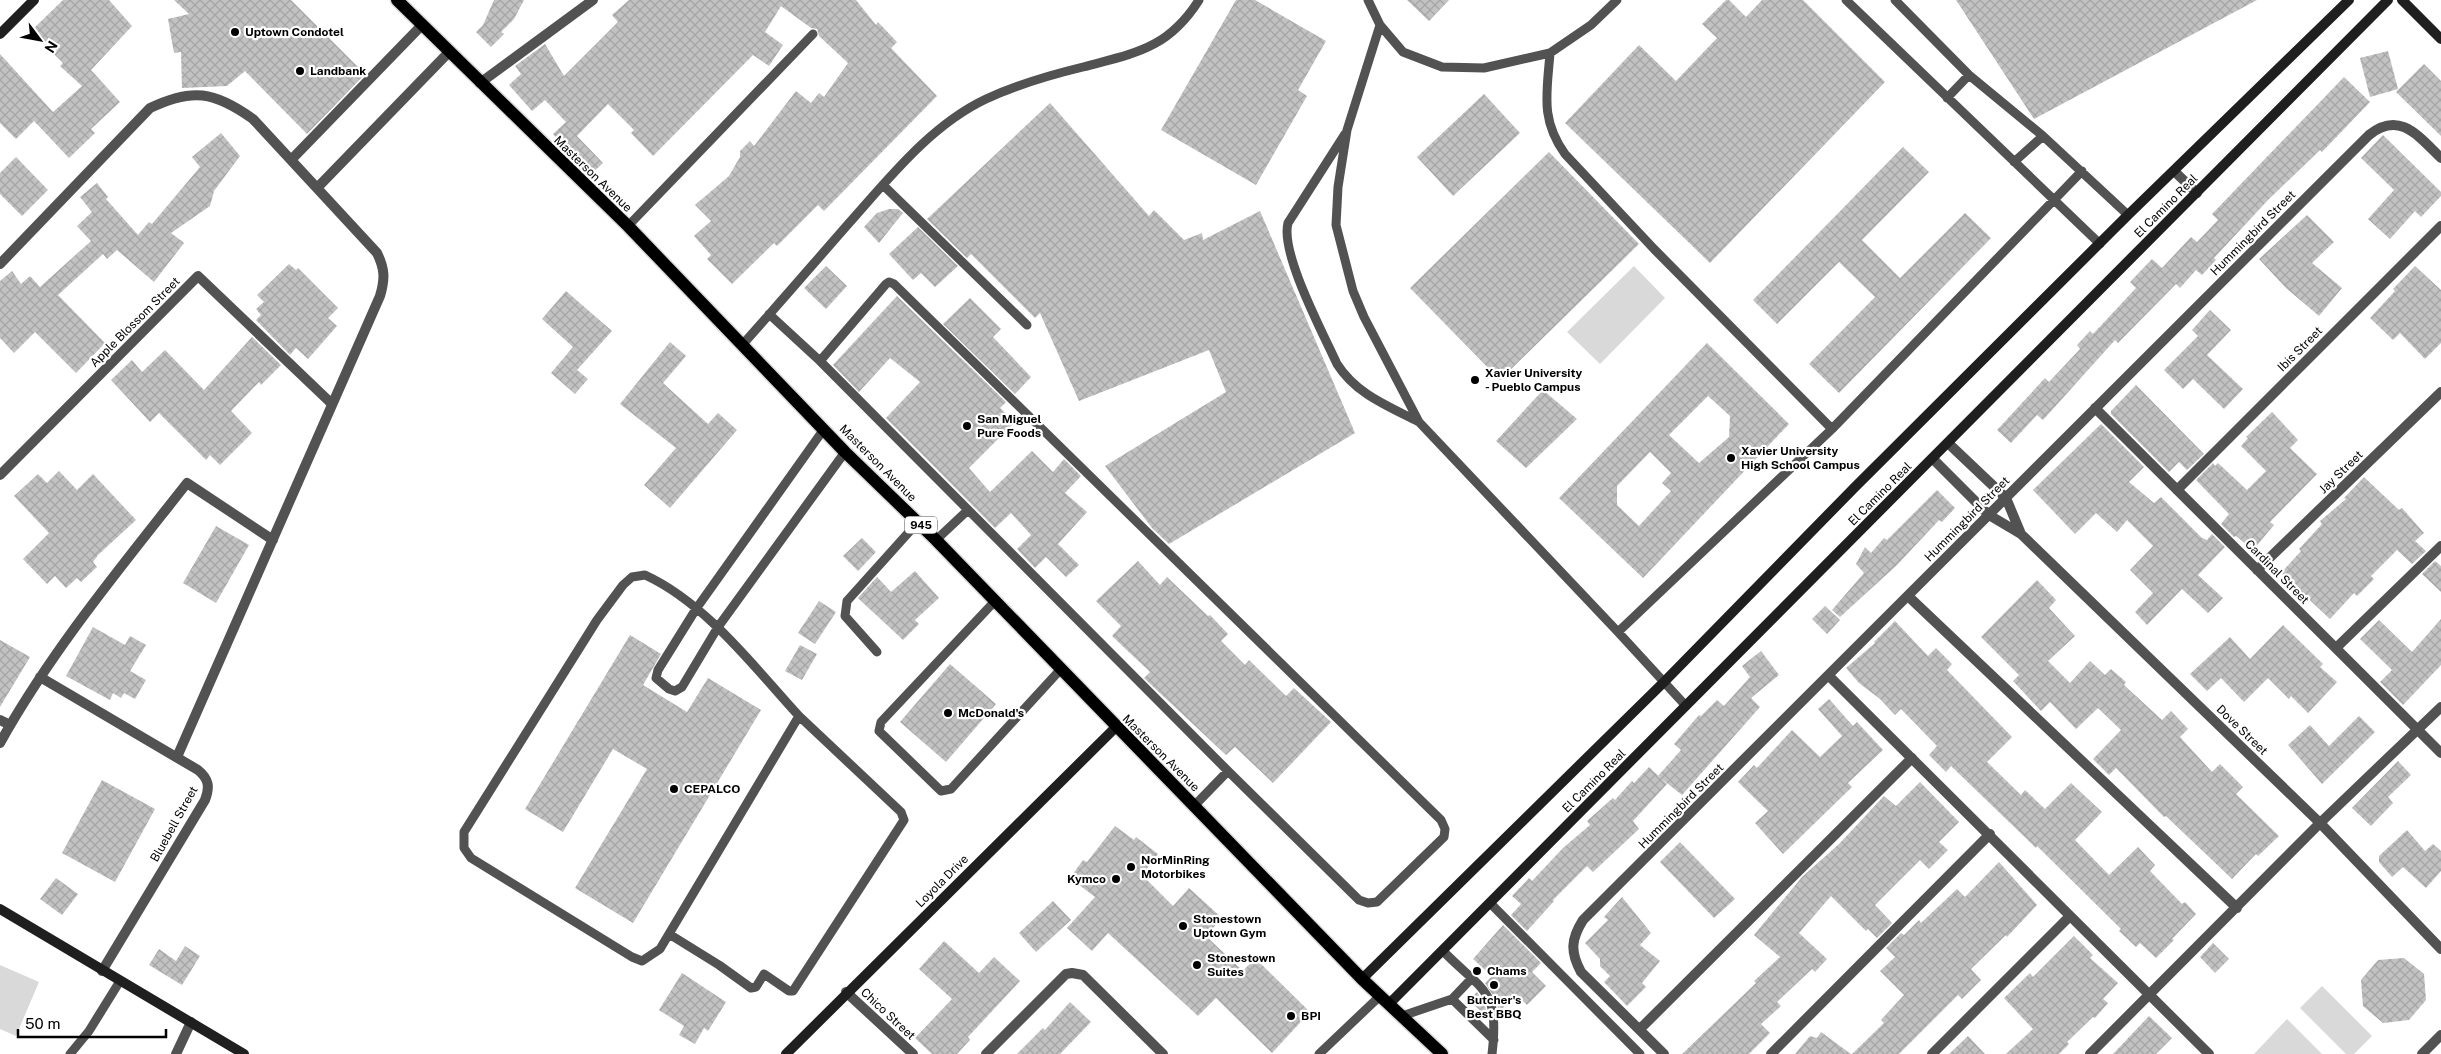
<svg xmlns="http://www.w3.org/2000/svg" width="2441" height="1054" font-family="'Public Sans',sans-serif">
<style>
.pitch{fill:#d9d9d9}
.building{fill:url(#building-cross-hatch);fill-rule:evenodd}
.lines{fill:none;stroke-linecap:round;stroke-linejoin:round}
.primary-casing{stroke:#dbdbdb;stroke-width:15}
.lane{stroke:#525252;stroke-width:9}
.street{stroke:#525252;stroke-width:10}
.secondary{stroke:#1f1f1f;stroke-width:10}
.primary{stroke:#000;stroke-width:12}
.poi-dot{fill:#000;stroke:#fff;stroke-width:2}
.labels{text-anchor:middle;stroke-width:4.5;stroke-linejoin:round;paint-order:stroke}
.shield{fill:#fff;stroke:#4c4c4c;stroke-width:1}
.shield-label{font-size:11px;font-weight:bold;fill:#000}
.poi-label{font-size:12px;font-weight:bold;fill:#000;stroke:#fff;text-anchor:start}
.street-label{font-size:12px;fill:#000;stroke:#fff}
</style>
<defs>
<pattern id="building-cross-hatch" width="8" height="8" patternUnits="userSpaceOnUse" patternTransform="scale(1.25)"><rect width="8" height="8" fill="#c2c2c2"/><path d="M0 0l8 8M0 8l8-8" fill="none" stroke="#a5a5a5"/></pattern>
</defs>
<rect width="100%" height="100%" fill="#fff"/>
<path class="pitch" d="M1634,266L1665,298L1600,364L1567,332Z
M0,965L39,982L16,1036L0,1029Z
M2322,986L2372,1036L2354,1054H2346L2300,1008Z
M2287,1019L2322,1054H2254Z"/>
<path class="building" d="M63,0H109L132,26L91,70L120,102L91,129L95,133L69,158L34,121L16,139L0,123V54L53,112L82,86L60,66L63,63L31,31Z
M174,0H291L365,74L307,134L245,71L227,86L182,88L181,52L174,53L168,19L189,14Z
M494,0H524L514,19L501,32L504,34L491,47L476,32L483,25Z
M629,0H856L876,25L878,22L897,42L891,48L937,96L824,211L818,205L777,246L774,243L732,284L707,259L711,255L694,236L711,221L695,205L729,176L740,157V151L750,141L754,146L796,91L811,103L819,93L824,97L848,63L819,36L817,29L811,28L781,6L765,32L783,45L769,66L753,55L653,156L631,133L634,130L608,104L577,136L603,163L592,173L553,134L566,122L545,100L532,111L509,85L521,74L515,66L545,44L564,76L618,22L612,15Z
M1236,0H1255L1326,41L1298,90L1307,96L1256,185L1161,130Z
M1407,0H1449L1429,21Z
M1726,0H1729L1746,17L1762,0H1803L1885,82L1710,263L1565,123L1639,45L1676,81L1717,38L1702,24Z
M1956,0H2257L2034,119Z
M2388,51L2398,89L2370,97L2360,58Z
M2424,64L2441,81V136L2396,92Z
M2344,77L2370,102L2322,152L2320,150L2268,200L2214,258L2216,260L2202,275L2196,270L2180,288L2176,284L2118,343L2115,340L2043,420L2037,415L2011,443L1997,430L2045,378L2049,382L2080,349L2077,345L2090,331L2093,334L2136,288L2130,282L2152,259L2162,268L2191,237L2197,242L2218,220L2212,214Z
M1484,94L1520,133L1453,196L1417,157Z
M1050,103L1149,216L1154,210L1184,240L1202,233L1203,240L1260,211L1355,433L1169,544L1152,528L1105,466L1226,392L1209,350L1079,401L1040,313L1035,318L971,254L967,258L927,219Z
M221,133L240,156L214,191L210,206L171,233L184,243L154,282L117,250L107,259L103,254L58,295L105,343L76,373L35,332L14,353L0,338V281L12,271L21,284L30,276L40,287L91,241L77,226L92,212L80,197L97,183L108,197L106,199L138,235L149,222L152,224L200,167L192,157Z
M2383,135L2441,192V196L2421,217L2415,211L2390,239L2368,219L2394,190L2361,158Z
M1903,147L1929,172L1862,240L1900,278L1965,213L1991,238L1839,393L1809,364L1875,297L1839,262L1777,324L1753,300Z
M1549,152L1639,244L1500,380L1410,288Z
M16,157L48,190L22,216L0,194V173Z
M889,209H898L903,213L879,243L864,227L877,213Z
M2307,215L2334,242L2312,263L2342,288L2319,316L2286,288L2259,259Z
M918,227L958,266L935,287L921,273L913,280L889,254Z
M289,264L296,270L298,268L338,308L328,318L337,326L308,359L296,348L290,355L256,320L261,315L256,309L264,302L257,295Z
M826,266L847,286L826,309L804,288Z
M2415,266L2441,290V343L2425,359L2400,333L2393,340L2370,318L2395,291L2393,289Z
M566,291L612,331L577,370L588,379L575,394L551,373L573,347L542,319Z
M897,296L1006,402L1000,408L1015,422L969,468L990,492L1032,451L1053,472L1064,459L1081,476L1065,493L1087,512L1058,544L1079,565L1066,577L1046,557L1035,568L1017,549L1031,535L1011,513L995,528L886,418L920,382L890,358L859,392L833,365Z
M970,298L1001,329L993,337L1031,377L1015,394L943,324Z
M2210,310L2231,330L2207,355L2243,389L2224,409L2193,379L2183,389L2164,370L2198,336L2192,330Z
M252,337L281,365L261,385L259,382L231,411L252,433L220,465L210,455L206,460L159,413L150,422L111,380L132,360L142,372L165,350L204,390Z
M670,342L686,356L663,383L708,424L718,413L737,430L670,508L644,485L676,448L620,404Z
M1707,343L1789,424L1643,578L1559,498ZM1708,396L1730,416L1729,437L1699,463L1669,435ZM1650,452L1671,473L1662,483L1671,491L1639,526L1617,505V486Z
M2136,385L2204,454L2187,470L2179,462L2169,472L2111,414V411Z
M1543,390L1577,419L1526,468L1496,441Z
M2272,412L2298,440L2290,448L2317,474L2270,522L2274,525L2253,550L2236,536L2234,537L2221,524L2229,514L2196,480L2213,463L2215,466L2218,463L2247,490L2266,471L2241,446L2248,438L2246,437Z
M2101,424L2144,467L2129,482L2154,503L2161,497L2202,538L2207,540L2212,534L2225,547L2198,575L2223,598L2208,613L2182,589L2147,625L2135,612L2153,593L2130,570L2153,546L2127,520L2117,532L2096,513L2075,534L2033,490Z
M59,471L77,490L93,474L136,520L98,555L93,562L97,567L81,582L77,578L66,588L55,576L47,584L23,559L49,533L14,496L38,474L47,483Z
M2364,477L2399,510L2402,508L2424,533L2415,541L2426,551L2412,564L2397,550L2371,576L2374,579L2357,596L2354,593L2330,619L2281,573L2301,551L2299,549L2322,524L2320,521L2346,499L2344,498Z
M1937,490L1955,508L1942,522L1939,520L1897,565L1840,617L1832,610L1864,573L1856,564L1865,547L1871,553L1884,538L1887,540Z
M216,526L249,545L216,603L183,583Z
M862,538L876,552L858,571L843,556Z
M1138,561L1160,585L1167,577L1208,616L1210,615L1228,634L1221,641L1245,665L1249,660L1286,696L1294,688L1331,722L1273,783L1235,747L1226,755L1146,680L1144,678L1150,672L1112,636L1121,626L1096,601Z
M2435,561L2441,566V592L2422,574Z
M915,571L939,598L915,620L919,624L903,640L858,598L877,577L891,592Z
M2037,580L2056,600L2049,608L2075,636L2048,661L2070,683L2090,661L2105,675L2111,669L2126,682L2124,685L2162,720L2171,711L2188,729L2180,737L2212,772L2220,764L2243,787L2236,794L2279,836L2258,856L2256,854L2232,879L2166,816L2164,817L2116,768L2109,775L2093,759L2121,730L2098,708L2076,729L2050,702L2041,711L2013,681L2019,675L1981,637Z
M819,601L836,612L815,644L798,633Z
M1825,606L1840,620L1827,634L1812,619Z
M2441,619V665L2403,705L2380,682L2392,670L2360,639L2379,620L2412,652Z
M1895,621L1928,656L1936,648L1952,664L1947,670L2012,737L1987,762L2021,795L2025,790L2045,809L2071,783L2102,812L2075,840L2109,875L2138,847L2155,865L2150,871L2182,904L2185,902L2196,914L2172,939L2174,940L2156,958L2140,943L2136,947L2119,931L2121,929L2037,846L2036,848L1951,766L1946,772L1929,755L1937,746L1901,709L1895,715L1880,699L1859,683L1846,668L1875,643L1874,642Z
M2283,625L2323,664L2320,667L2337,682L2308,713L2291,696L2289,699L2268,678L2244,702L2221,678L2207,691L2190,674L2230,637L2250,659Z
M93,627L125,645L130,636L146,645L130,671L146,680L135,699L124,693L121,698L113,693L110,700L66,676Z
M630,635L661,654L643,685L687,712L708,678L761,710L633,923L575,888L647,769L613,749L563,832L525,809Z
M0,640L30,657L0,707Z
M800,645L817,654L802,680L785,671Z
M1761,651L1779,675L1751,698L1760,707L1682,795L1658,776L1681,750L1674,744L1699,715L1701,716L1717,700L1724,706L1750,677L1742,666Z
M950,664L996,704L946,762L900,722Z
M1829,699L1853,726L1857,722L1883,750L1848,783L1852,787L1783,854L1755,823L1768,811L1738,782L1754,765L1757,768L1792,730L1820,757L1842,736L1818,709Z
M2359,716L2375,732L2322,784L2288,745L2310,725L2329,746Z
M2398,761L2411,775L2388,797L2393,803L2371,826L2352,808Z
M1649,767L1667,784L1633,821L1639,829L1593,872L1587,866L1553,900L1554,901L1527,931L1511,915L1521,904L1512,896L1529,878L1532,881L1563,848L1590,825L1587,821L1613,798L1615,800L1632,781L1634,783Z
M102,780L155,809L115,882L62,853Z
M1920,782L1959,822L1939,842L1948,850L1929,869L1920,860L1875,905L1892,923L1877,938L1868,929L1866,931L1831,896L1799,933L1827,959L1815,972L1812,969L1777,1002L1781,1006L1761,1024L1770,1033L1749,1054H1682L1756,983L1754,981L1780,957L1754,935L1802,877L1839,844L1884,796L1896,806Z
M1115,826L1134,840L1136,837L1158,854L1142,875L1173,906L1189,888L1222,918L1206,936L1243,971L1255,958L1310,1012L1272,1053L1216,998L1198,1016L1108,933L1092,951L1067,928L1095,897L1070,878L1083,860L1087,862Z
M2407,830L2425,851L2433,844L2441,851V871L2426,888L2403,867L2392,877L2379,862V856Z
M1680,842L1735,899L1714,918L1660,862Z
M1999,862L2037,905L2007,937L2006,935L1971,969L1981,980L1962,999L1958,995L1899,1054H1852L1884,1023L1881,1020L1904,995L1880,971L1895,957L1886,948L1901,933L1904,935L1919,920L1921,923L1957,889L1965,897Z
M56,878L78,894L62,915L40,899Z
M1622,897L1651,933L1640,945L1660,961L1642,983L1646,987L1627,1006L1604,982L1610,976L1600,966V959L1585,943L1608,920L1604,917Z
M1053,901L1071,920L1036,952L1019,933Z
M1503,925L1541,963L1532,972L1546,986L1527,1005L1516,994L1499,1012L1496,1000L1485,983L1492,976L1473,959Z
M2074,936L2093,955L2090,958L2118,983L2103,999L2108,1003L2095,1018L2093,1017L2067,1042L2069,1044L2059,1054H2006L2033,1029L2004,998L2030,973L2033,977Z
M944,941L979,973L994,957L1020,981L968,1037L970,1040L957,1054H932L915,1038L952,999L919,969Z
M2213,943L2229,959L2215,973L2200,957Z
M185,946L200,956L182,985L149,965L159,949L176,961Z
M2404,958L2424,974L2426,1000L2409,1020L2383,1023L2363,1006L2361,980L2378,960Z
M682,973L726,1002L708,1031L704,1028L695,1044L679,1035L684,1026L659,1010Z
M1477,992L1485,1005L1487,1017L1469,1000Z
M1070,1002L1091,1022L1060,1054H1017L1043,1028L1045,1030Z
M2149,1016L2172,1038L2156,1054H2113Z
M1821,1032L1851,1054H1795L1810,1036L1817,1038Z
M1968,1036L1985,1054H1949Z"/>
<g class="lines">
<g class="primary-casing">
<path id="primary" d="M397,0L628,226L845,452L936,540L1362,979L1442,1054"/>
</g>
<path class="lane" d="M1368,0L1380,25L1403,52L1442,67L1484,68L1550,53L1591,25L1617,0
M1846,0L2100,244
M1895,0L1969,75L2043,136L2128,215
M1380,25L1347,130L1338,187L1336,225L1353,291L1364,317L1419,422L1618,632
M1550,53C1547,93 1540,119 1565,154L1654,249L1832,429L1618,632L1686,706
M1947,98L1969,75
M1345,134L1288,223C1280,253 1323,333 1337,364C1356,394 1388,406 1419,422
M2014,162L2043,136
M883,185L1027,325
M628,226L813,34
M769,314L820,361
M743,344C779,304 814,263 850,222C890,177 931,125 986,99C1016,85 1050,75 1083,67C1135,53 1168,49 1199,0
M824,429L696,609L658,670L656,678L669,689L675,691L682,687L718,627L845,452
M1832,429L2082,171
M936,540L968,510
M645,575C706,603 754,667 799,716L660,949L642,961L632,957L471,858L464,848V832L597,620L623,585L632,577Z
M995,601L881,722L879,731L941,791L951,789L1060,670
M877,652L845,616L847,601L918,522
M1194,806L1228,771L1359,900L1368,903L1377,902L1444,837L1445,829L1441,820L894,284L889,282L886,284L820,361L1228,771
M1490,903L1640,1054
M669,934L719,965L751,988L756,987L764,974L789,991H793L904,820L901,812L799,716
M1443,951C1483,992 1500,988 1492,1054
M1452,999L1472,978
M1402,1016L1452,999L1494,1040
M70,1054L89,1031L120,981
M1319,1054L1380,996"/>
<path class="street" d="M480,83L593,0
M291,160L422,25
M2175,172L2197,193
M317,188L449,52
M0,264L150,108C192,88 214,91 253,119L377,253C385,269 385,279 380,296L177,757
M2095,408L2441,753
M1948,443L2006,498L2021,534
M1933,459L1989,515L2021,534L2320,823L2441,949
M0,475L198,276L332,404
M2177,490L2441,226
M2257,570L2441,392
M1908,596L2237,908
M2336,648L2441,546
M1829,676L2209,1054
M40,677L198,770C209,779 210,787 205,800L102,971
M0,720L10,725
M0,743C52,650 121,567 187,483L273,540
M846,992L913,1054
M1640,1029L1912,758
M176,1054L191,1022
M986,1054L1066,974L1072,973L1083,975L1163,1054
M1664,1054L1581,972C1570,952 1571,939 1583,920L2369,135C2400,110 2419,137 2441,158
M1771,1054L1990,834
M1932,1054L2069,917
M2090,1054L2320,823L2441,707
M2422,1054L2441,1035"/>
<path class="secondary" d="M2402,0L2441,39
M0,34L34,0
M0,909L244,1054
M1362,979L1664,682L1855,487L2128,215L2349,0
M1389,1004L2388,0
M786,1054L1116,727"/>
<use href="#primary" class="primary"/>
</g>
<g class="poi-dot">
<circle cx="235" cy="32" r="5"/>
<circle cx="300" cy="71" r="5"/>
<circle cx="1475" cy="380" r="5"/>
<circle cx="967" cy="426" r="5"/>
<circle cx="1731" cy="458" r="5"/>
<circle cx="948" cy="713" r="5"/>
<circle cx="674" cy="789" r="5"/>
<circle cx="1131" cy="867" r="5"/>
<circle cx="1116" cy="879" r="5"/>
<circle cx="1183" cy="926" r="5"/>
<circle cx="1197" cy="965" r="5"/>
<circle cx="1477" cy="971" r="5"/>
<circle cx="1494" cy="985" r="5"/>
<circle cx="1291" cy="1016" r="5"/>
</g>
<g class="labels">
<rect class="shield" x="905" y="516.5" width="32" height="17" rx="4"/>
<g class="shield-label">
<text x="921" y="529">945</text>
</g>
<g class="poi-label">
<text x="245" y="36">Uptown Condotel</text>
<text x="310" y="75">Landbank</text>
<text x="1485" y="377">Xavier University<tspan x="1485" dy="14">- Pueblo Campus</tspan></text>
<text x="977" y="423">San Miguel<tspan x="977" dy="14">Pure Foods</tspan></text>
<text x="1741" y="455">Xavier University<tspan x="1741" dy="14">High School Campus</tspan></text>
<text x="958" y="717">McDonald's</text>
<text x="684" y="793">CEPALCO</text>
<text x="1141" y="864">NorMinRing<tspan x="1141" dy="14">Motorbikes</tspan></text>
<text x="1106" y="883" text-anchor="end">Kymco</text>
<text x="1193" y="923">Stonestown<tspan x="1193" dy="14">Uptown Gym</tspan></text>
<text x="1207" y="962">Stonestown<tspan x="1207" dy="14">Suites</tspan></text>
<text x="1487" y="975">Chams</text>
<text x="1494" y="1004" text-anchor="middle">Butcher's<tspan x="1494" dy="14">Best BBQ</tspan></text>
<text x="1301" y="1020">BPI</text>
</g>
<g class="street-label">
<text transform="translate(593 174) rotate(44)" y="4">Masterson Avenue</text>
<text transform="translate(2166 206) rotate(-45)" y="4">El Camino Real</text>
<text transform="translate(2253 233) rotate(-45)" y="4">Hummingbird Street</text>
<text transform="translate(135 322) rotate(-45)" y="4">Apple Blossom Street</text>
<text transform="translate(2300 349) rotate(-45)" y="4">Ibis Street</text>
<text transform="translate(878 463) rotate(45)" y="4">Masterson Avenue</text>
<text transform="translate(2341 472) rotate(-44)" y="4">Jay Street</text>
<text transform="translate(1880 494) rotate(-45)" y="4">El Camino Real</text>
<text transform="translate(1967 519) rotate(-45)" y="4">Hummingbird Street</text>
<text transform="translate(2277 572) rotate(45)" y="4">Cardinal Street</text>
<text transform="translate(2242 730) rotate(44)" y="4">Dove Street</text>
<text transform="translate(1161 753) rotate(45)" y="4">Masterson Avenue</text>
<text transform="translate(1594 781) rotate(-45)" y="4">El Camino Real</text>
<text transform="translate(1681 806) rotate(-45)" y="4">Hummingbird Street</text>
<text transform="translate(174 824) rotate(-61)" y="4">Bluebell Street</text>
<text transform="translate(942 881) rotate(-45)" y="4">Loyola Drive</text>
<text transform="translate(888 1014) rotate(43)" y="4">Chico Street</text>
</g>
</g>
<g transform="translate(40 40) rotate(122)" stroke="#ffffff" stroke-width="4" paint-order="stroke">
<path d="M0-4L9 19L0 12L-9 19Z" fill="#000000"/>
<text y="-8" font-size="14" font-weight="bold" text-anchor="middle" fill="#000000">N</text>
</g>
<path d="M18 1029v8h148v-8" fill="none" stroke="#000000" stroke-width="2.5"/>
<text x="25" y="1029" font-size="15" fill="#000000" stroke="#ffffff" stroke-width="4" paint-order="stroke">50 m</text>
</svg>
